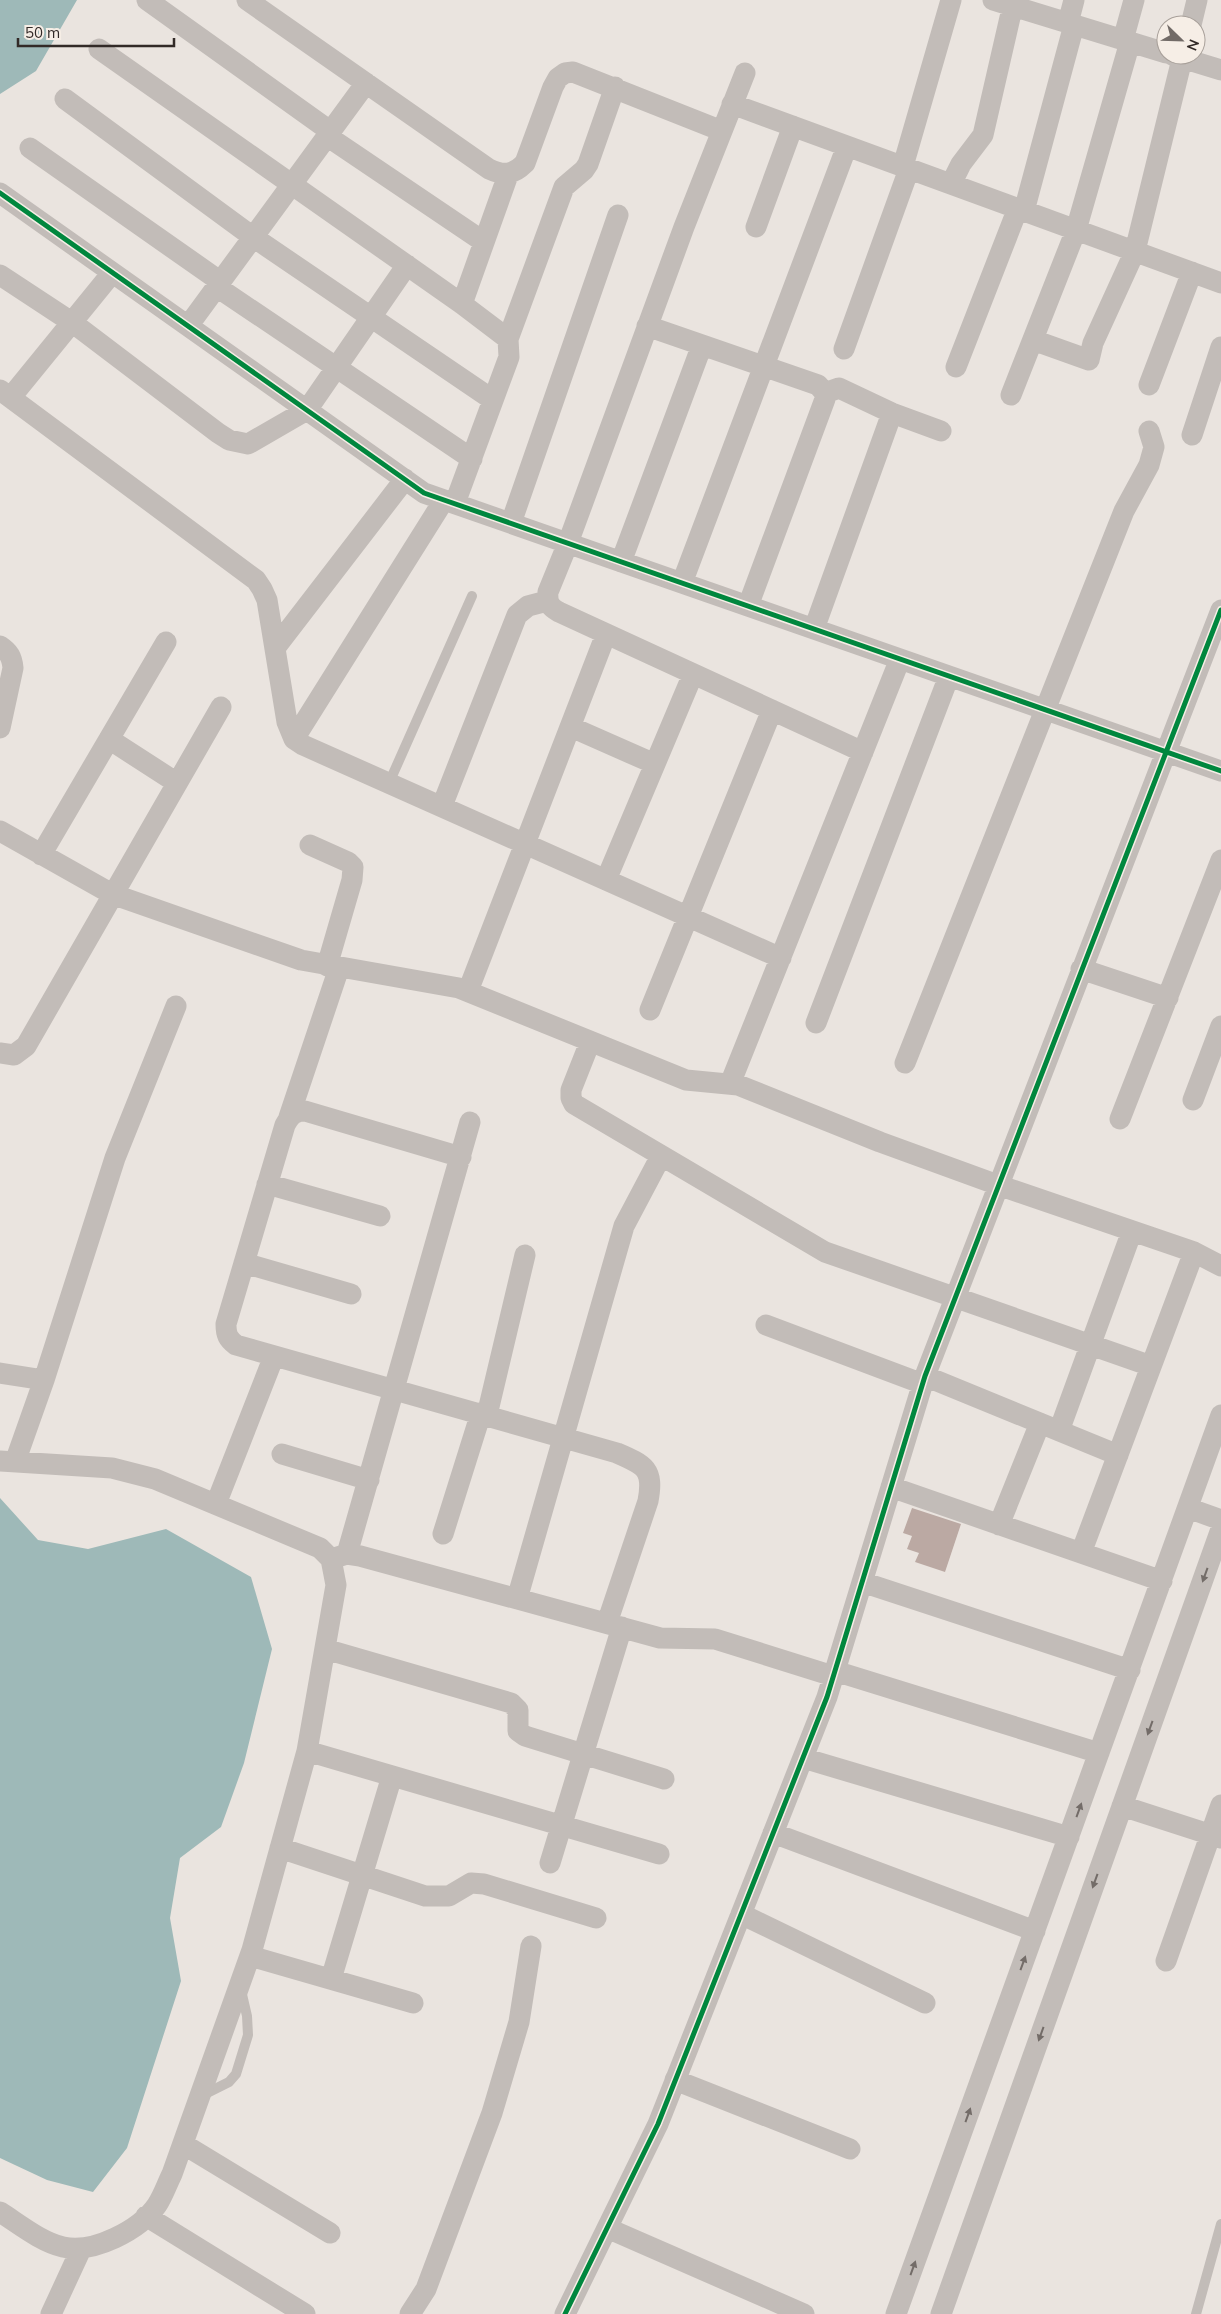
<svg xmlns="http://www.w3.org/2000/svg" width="1221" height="2314" font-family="Mulish,sans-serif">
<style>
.water{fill:#9eb9b8}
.building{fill:#bba9a3}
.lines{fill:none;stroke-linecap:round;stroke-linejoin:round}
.service{stroke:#c2bcb8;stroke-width:10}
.minor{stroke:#c2bcb8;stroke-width:21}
.cycleway-casing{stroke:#f6eee6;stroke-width:8}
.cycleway{stroke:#00873e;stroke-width:5}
.oneway{fill:#736c68}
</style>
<rect width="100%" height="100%" fill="#eae4df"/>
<path class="water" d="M0,0H77L36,71L0,94Z
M0,1498L38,1540L88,1549L166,1529L251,1577L272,1649L244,1763L221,1827L180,1858L170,1918L181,1981L127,2148L93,2192L47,2180L0,2158Z"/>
<path class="building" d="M912,1508L961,1524L945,1572L915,1562L919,1553L907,1549L912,1536L903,1533Z"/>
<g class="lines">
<path class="service" d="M389,783L472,596
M201,2096L229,2082L236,2074L248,2035L247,2016L241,1990
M1196,2314L1221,2224"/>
<path class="minor" d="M147,0L330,131
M247,0L489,169C504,176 513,175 525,163L553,87L558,78L565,73L573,72L722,131
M993,0L1166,53
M1068,23L1074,0
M1191,25L1197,0
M1123,40L1134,0
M99,49L462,304L508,339L509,357L455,503
M1172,55L1221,70
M745,73L684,227L568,543L548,592C547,603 550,607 559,612L863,752
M65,99L253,237L493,400
M732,104L1221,283
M327,136L484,242
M30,148L221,282
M903,166L951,0
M951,184L961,164L983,135L1014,0
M0,193L424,493L1221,771
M1024,211L1074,25
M756,227L793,126
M0,275L73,323L218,433L229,440L248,444L307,410L407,265
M217,287L472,459
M462,304L508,175
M188,326L366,83
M647,326L818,385L825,393V399L748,606
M508,339L564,187L584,170L588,164L615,87
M1033,340L1089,360L1093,343L1135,251L1183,55
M844,349L909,169
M956,367L1018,208
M1149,385L1192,272
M0,390L256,580L262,589L267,600L287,722L294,739L303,745L781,958
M825,393L839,388L892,413L941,431
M1011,395L1076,230L1130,42
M11,397L112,273
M1192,435L1221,347
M511,523L618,215
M621,562L702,345
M682,583L847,146
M814,629L892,413
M0,646C9,652 12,657 13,668L0,728
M275,648L405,479
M571,727L655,764
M109,739L177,783
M294,739L444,500
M442,806L517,615L528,606L547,601
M0,831L112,894L301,960L459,988L686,1080L738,1085L880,1142L998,1185L1194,1252L1221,1266
M310,845L348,862L353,867L352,880L327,966
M41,855L166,642
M606,880L693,674
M1081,969L1168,998
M468,991L606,634
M650,1010L772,710
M816,1023L949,676
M590,1042L571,1090V1098L574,1104L825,1252L1151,1366
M0,1053L14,1055L26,1046L221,707
M905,1063L1124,511L1149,465L1154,447L1149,431
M730,1084L900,659
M1193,1100L1221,1026
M289,1117L339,968
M1120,1119L1221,860
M461,1157L305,1111C294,1111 290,1116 285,1125L226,1324C226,1335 228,1339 236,1345L617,1453C645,1465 654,1469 648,1501L607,1623
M267,1184L380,1216
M244,1263L351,1294
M766,1325L923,1384
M0,1373L44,1380
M925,1376L1118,1455
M487,1415L525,1255
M1059,1431L1132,1231
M282,1454L369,1480
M0,1461L112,1468L155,1479L320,1548L331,1559L336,1585L307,1751L252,1950L172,2174C167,2184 163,2196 157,2205C140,2230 93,2254 63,2247C41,2242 19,2224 0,2212
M15,1462L44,1380L115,1158L176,1006
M891,1487L1162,1581
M216,1504L274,1356
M1188,1508L1221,1520
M999,1525L1040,1423
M443,1534L481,1413
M1081,1553L1194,1252
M347,1554L470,1122
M331,1559L347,1554L360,1556L660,1638L715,1639L833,1676
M862,1582L1130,1670
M517,1599L624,1226L661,1156
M325,1649L511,1703L518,1710V1731L525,1736L664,1779
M835,1671L1099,1753
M307,1751L659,1854
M803,1758L1069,1837
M1122,1806L1221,1838
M773,1833L1035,1931
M280,1848L425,1896H449L471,1883L484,1884L596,1918
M550,1863L622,1627
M741,1914L925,2003
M250,1956L413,2003
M1166,1961L1221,1805
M331,1979L392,1776
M675,2080L850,2149
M183,2144L330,2233
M146,2216L305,2314
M607,2228L804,2314
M51,2314L81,2249
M410,2314L426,2289L492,2113L519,2022L531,1946
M565,2314L658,2124L827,1697L925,1376L1221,610
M896,2314L1221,1415
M941,2314L1221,1529"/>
<g class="cycleway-casing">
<path id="cycleway" d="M0,193L424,493L1221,771
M565,2314L658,2124L827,1697L925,1376L1221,610"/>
</g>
<use href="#cycleway" class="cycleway"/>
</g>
<defs><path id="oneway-solid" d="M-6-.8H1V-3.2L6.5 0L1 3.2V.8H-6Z" transform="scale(1.25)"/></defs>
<g class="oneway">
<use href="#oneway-solid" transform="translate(1205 1575) rotate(110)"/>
<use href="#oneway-solid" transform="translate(1150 1728) rotate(110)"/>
<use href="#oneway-solid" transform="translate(1079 1810) rotate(-70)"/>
<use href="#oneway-solid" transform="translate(1095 1881) rotate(110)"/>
<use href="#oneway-solid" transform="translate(1023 1963) rotate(-70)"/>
<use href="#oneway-solid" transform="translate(1041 2034) rotate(110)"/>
<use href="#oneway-solid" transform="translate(968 2115) rotate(-70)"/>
<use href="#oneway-solid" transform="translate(913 2268) rotate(-70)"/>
</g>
<g transform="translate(1181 40) rotate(113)"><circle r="24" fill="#f6eee6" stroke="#a8a09a"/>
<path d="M0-4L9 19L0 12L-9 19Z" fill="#726b67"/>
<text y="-8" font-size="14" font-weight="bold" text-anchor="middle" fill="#322a27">N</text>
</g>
<path d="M18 38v8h156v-8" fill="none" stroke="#322a27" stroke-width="2.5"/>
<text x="25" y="38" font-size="15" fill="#322a27" stroke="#f6eee6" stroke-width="4" paint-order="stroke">50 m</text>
</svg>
